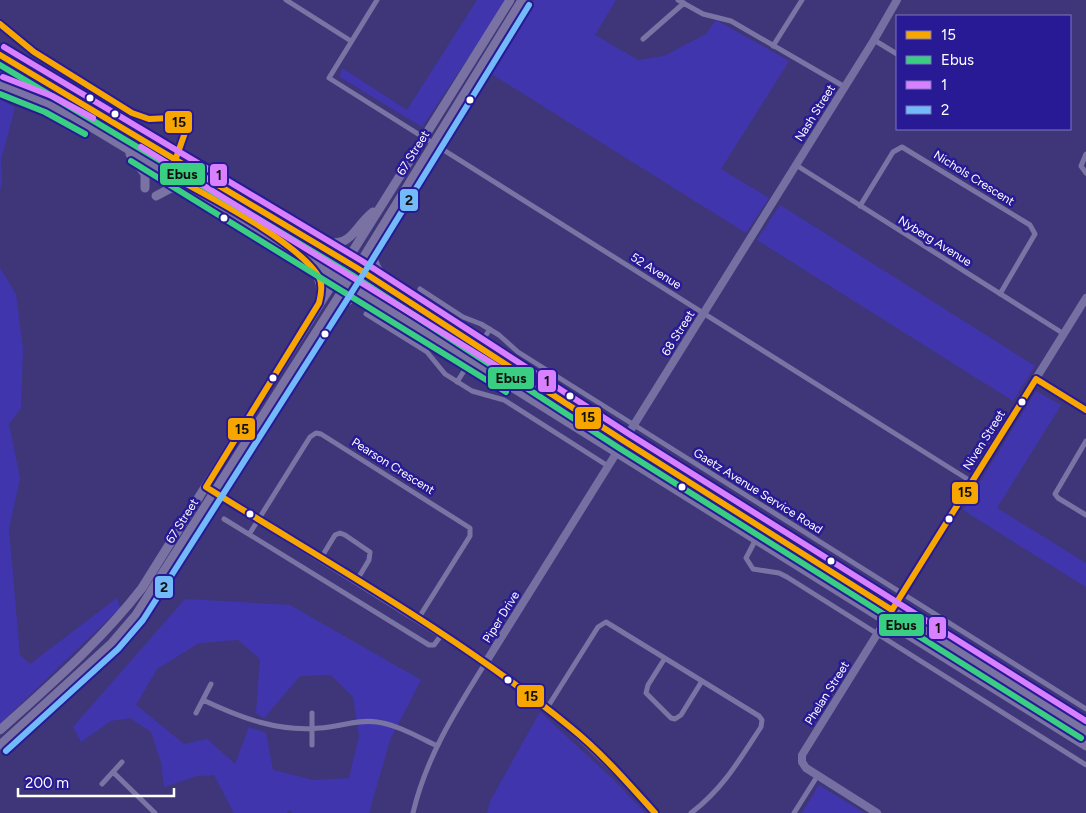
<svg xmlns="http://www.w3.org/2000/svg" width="1086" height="813" font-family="Figtree,sans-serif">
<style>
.green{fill:#4135ae;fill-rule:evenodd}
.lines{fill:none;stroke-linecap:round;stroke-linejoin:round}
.street{stroke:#7a74a4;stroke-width:5}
.secondary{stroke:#7570a1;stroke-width:8}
.primary{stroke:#7972a2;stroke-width:9}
.bus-1-casing{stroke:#281a95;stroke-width:10}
.bus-2-casing{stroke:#281a95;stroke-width:10}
.bus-3-casing{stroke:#281a95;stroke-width:10}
.bus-4-casing{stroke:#281a95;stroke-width:10}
.bus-1{stroke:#f7a600;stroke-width:6}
.bus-2{stroke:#3ace82;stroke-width:6}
.bus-3{stroke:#d880ff;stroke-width:6}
.bus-4{stroke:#73baf8;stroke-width:6}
.bus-dot{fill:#fff;stroke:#281a95;stroke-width:2}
.labels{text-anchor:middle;stroke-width:5;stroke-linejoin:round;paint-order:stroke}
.street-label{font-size:12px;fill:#fff;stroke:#281a95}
.line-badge{stroke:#281a95;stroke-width:2}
.pale-badge-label{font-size:14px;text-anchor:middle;font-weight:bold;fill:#111}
</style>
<rect width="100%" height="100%" fill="#3e3679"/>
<path class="green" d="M477,0H507L422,127L340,77L342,68L407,110Z
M534,0H616L595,35L638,60L664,56L706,34L716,20L789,61L721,169L769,198L746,233L490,73Z
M0,63L53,96L50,100L0,82Z
M0,99L15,108L1,159L2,181L0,191Z
M780,205L1035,366L1013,401L757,240Z
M0,268L16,294L23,350L21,408L9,424L20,478L9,529L20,655L30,664L117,598L120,608L0,724Z
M1036,391L1061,405L997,508L1086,563V587L963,510Z
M185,599L290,605L421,680L390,740L369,813H292L289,810L287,813H234L214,775L197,776L164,787L161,762L151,732L130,718L111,721L81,742L73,727ZM238,640L260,659L256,713L264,718L300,676L331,675L353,697L359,736L349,778L314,780L273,770L266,733L249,727L235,764L207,739L184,744L136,705L157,669L199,643Z
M540,712L615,781L645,813H487L490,801Z
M819,785L864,813H802Z"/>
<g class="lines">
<path class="street" d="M286,0L351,41
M377,0L329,78L972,482
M678,0L703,14L731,21L845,87
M643,39L684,3
M874,40L897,54
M773,46L802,0
M1086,154L1081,166L1086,173
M796,165L1064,334
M860,206L893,152L902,147L1030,225L1035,234L1000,294
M420,289L463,317L481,324L499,335L518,352L1086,709
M366,314L427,352L445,374L472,391L504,400L608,466
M479,346L490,329
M1036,379L1086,410
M457,382L471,360
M1086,441L1055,494L1058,498L1086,515
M224,519L429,645H434L442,634
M250,533L310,437L316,433L321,434L470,528V536L418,619
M756,539L746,558L753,569L779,573L787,577L1086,765
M321,558L335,535L340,533L345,535L370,552L369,560L357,580
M665,658L648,685L646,693L671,718L675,719L681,715L702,681
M203,700C241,718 278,732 320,728C339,727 358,719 377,722C398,725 418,737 437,746
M547,708L598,627L606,622L759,716L762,720L761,727C740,759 723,789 691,813
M196,713L211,684
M312,713V745
M113,772L155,813
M102,784L122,762
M413,813C426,757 456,710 486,662
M794,813L818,775"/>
<path class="secondary" d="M206,487L486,662L571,728L622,777L655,813
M486,662L874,40L897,0
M877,813L806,768L802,762V755L1086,298"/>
<path class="primary" d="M0,55L357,268L624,441L1086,731
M0,85L71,115L235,214L1086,746
M130,154L145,174V188
M160,167L173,169L230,197
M156,196L171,188L192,190
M254,221L347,267
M317,241C354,249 350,231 373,212
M374,244C369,266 382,275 396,289
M305,262C317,273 323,281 320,298
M346,275L351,276L425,318L436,320
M333,311L352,298H368
M0,730C50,685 100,642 142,588L510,0
M0,745L112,643L136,615L357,268L522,0"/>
<g class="bus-1-casing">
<path id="bus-1" d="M0,24L34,52L132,113L149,119L171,118L187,127L170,175C208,196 297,241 319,277C323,284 321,295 319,303L206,487C329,564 458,635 570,727C601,752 628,783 655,813
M0,55L357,268L624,441L892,610L1036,379L1086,410"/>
</g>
<g class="bus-2-casing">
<path id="bus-2" d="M0,65L352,275L619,448L1081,738
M0,94L45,112L85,134
M131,161L506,392"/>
</g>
<g class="bus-3-casing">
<path id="bus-3" d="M4,47L362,261L629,434L1086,721
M3,77L52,96L93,118
M141,147L516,378"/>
</g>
<g class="bus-4-casing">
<path id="bus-4" d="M6,751L118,649L143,620L364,273L529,5"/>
</g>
<use href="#bus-1" class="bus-1"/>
<use href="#bus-2" class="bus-2"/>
<use href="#bus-3" class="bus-3"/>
<use href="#bus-4" class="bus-4"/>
</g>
<g class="bus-dot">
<circle cx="90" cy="98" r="4.5"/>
<circle cx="470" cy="100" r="4.5"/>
<circle cx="115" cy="114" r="4.5"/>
<circle cx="224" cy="218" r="4.5"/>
<circle cx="325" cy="334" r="4.5"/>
<circle cx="273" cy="378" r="4.5"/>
<circle cx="570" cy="396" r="4.5"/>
<circle cx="1022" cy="402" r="4.5"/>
<circle cx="682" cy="487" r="4.5"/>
<circle cx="250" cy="514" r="4.5"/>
<circle cx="949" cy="519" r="4.5"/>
<circle cx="831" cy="561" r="4.5"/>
<circle cx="508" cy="680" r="4.5"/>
</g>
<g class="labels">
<g class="street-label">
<text transform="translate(815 113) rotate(-58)" y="4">Nash Street</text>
<text transform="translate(413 153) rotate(-58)" y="4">67 Street</text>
<text transform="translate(974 178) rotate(32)" y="4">Nichols Crescent</text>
<text transform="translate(935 241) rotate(32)" y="4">Nyberg Avenue</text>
<text transform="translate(656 271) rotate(32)" y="4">52 Avenue</text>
<text transform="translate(678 333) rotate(-58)" y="4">68 Street</text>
<text transform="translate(984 440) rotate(-58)" y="4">Niven Street</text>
<text transform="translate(393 466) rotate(32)" y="4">Pearson Crescent</text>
<text transform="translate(758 491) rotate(32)" y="4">Gaetz Avenue Service Road</text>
<text transform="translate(182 521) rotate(-58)" y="4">67 Street</text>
<text transform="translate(501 617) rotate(-58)" y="4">Piper Drive</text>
<text transform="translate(827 693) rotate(-58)" y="4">Phelan Street</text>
</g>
</g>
<g class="line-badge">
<rect x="164" y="110" width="29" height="24" rx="5" fill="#f7a600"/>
<rect x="159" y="162" width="47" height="24" rx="5" fill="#3ace82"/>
<rect x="209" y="163" width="19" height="24" rx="5" fill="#d880ff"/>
<rect x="399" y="188" width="20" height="24" rx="5" fill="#73baf8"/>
<rect x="487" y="366" width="48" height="24" rx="5" fill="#3ace82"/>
<rect x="537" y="369" width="20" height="24" rx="5" fill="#d880ff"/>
<rect x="574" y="406" width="28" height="24" rx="5" fill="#f7a600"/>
<rect x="227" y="417" width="29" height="24" rx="5" fill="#f7a600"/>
<rect x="951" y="481" width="28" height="24" rx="5" fill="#f7a600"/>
<rect x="154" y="575" width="20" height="24" rx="5" fill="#73baf8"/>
<rect x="878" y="613" width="47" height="24" rx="5" fill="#3ace82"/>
<rect x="928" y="616" width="19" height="24" rx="5" fill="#d880ff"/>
<rect x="516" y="684" width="29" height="24" rx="5" fill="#f7a600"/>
</g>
<g class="pale-badge-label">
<text x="179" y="127">15</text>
<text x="182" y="179">Ebus</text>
<text x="219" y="180">1</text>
<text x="409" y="205">2</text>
<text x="511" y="383">Ebus</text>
<text x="547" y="386">1</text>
<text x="588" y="422">15</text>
<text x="242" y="434">15</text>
<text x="965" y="497">15</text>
<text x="164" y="592">2</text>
<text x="901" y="630">Ebus</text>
<text x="938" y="633">1</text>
<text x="531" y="701">15</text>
</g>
<rect x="896" y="15" width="175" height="115" fill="#281a95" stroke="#7e76bf"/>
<rect x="906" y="31" width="25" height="8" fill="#f7a600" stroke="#7e76bf"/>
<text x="941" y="40" font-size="15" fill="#ffffff">15</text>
<rect x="906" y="56" width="25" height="8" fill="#3ace82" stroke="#7e76bf"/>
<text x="941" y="65" font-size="15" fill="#ffffff">Ebus</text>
<rect x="906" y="81" width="25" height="8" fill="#d880ff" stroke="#7e76bf"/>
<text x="941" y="90" font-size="15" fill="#ffffff">1</text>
<rect x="906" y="106" width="25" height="8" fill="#73baf8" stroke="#7e76bf"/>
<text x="941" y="115" font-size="15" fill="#ffffff">2</text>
<path d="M18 788v8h156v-8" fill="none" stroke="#ffffff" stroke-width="2.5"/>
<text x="25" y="788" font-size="15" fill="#ffffff" stroke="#281a95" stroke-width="4" paint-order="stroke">200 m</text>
</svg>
